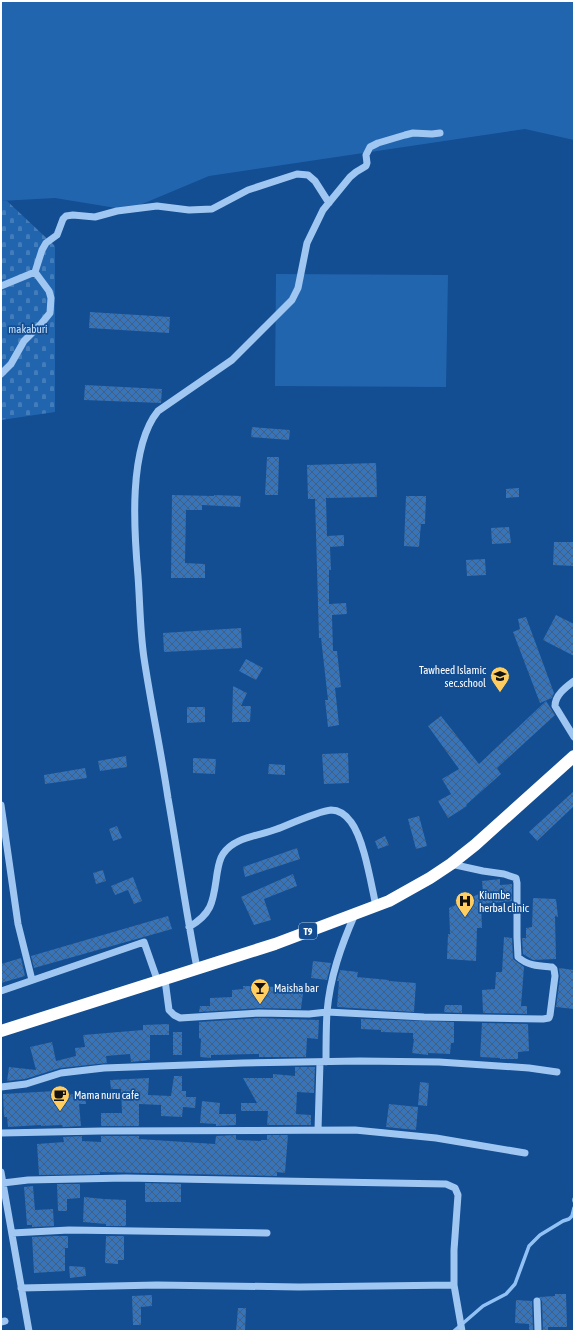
<svg xmlns="http://www.w3.org/2000/svg" width="575" height="1332" font-family="'Asap Condensed',sans-serif">
<style>
.grass{fill:#2265af}
.cemetery{fill:url(#cemetery-stones)}
.lines{fill:none;stroke-linecap:round;stroke-linejoin:round}
.stream{stroke:#92c2f5;stroke-width:3.5}
.building{fill:url(#building-cross-hatch)}
.minor{stroke:#a0c7f2;stroke-width:7}
.highway{stroke:#fff;stroke-width:12}
.labels{text-anchor:middle;stroke-width:3.5;stroke-linejoin:round;paint-order:stroke}
.shield{fill:#134d92;stroke:#b8cade;stroke-width:1}
.shield-label{font-size:10px;font-weight:bold;fill:#fff}
.park-label{font-size:11px;fill:#c7e1fd;stroke:#134d92}
.poi-label{font-size:11px;fill:#fff;stroke:#134d92;text-anchor:start}
</style>
<defs>
<pattern id="cemetery-stones" width="16" height="16" patternUnits="userSpaceOnUse"><rect width="16" height="16" fill="#2265af"/><path d="M2 7V4a2 2 0 0 1 4 0v3zM10 15v-3a2 2 0 0 1 4 0v3z" fill="#437cbb"/></pattern>
<pattern id="building-cross-hatch" width="8" height="8" patternUnits="userSpaceOnUse"><rect width="8" height="8" fill="#3774b9"/><path d="M0 0l8 8M0 8l8-8" fill="none" stroke="#426082"/></pattern>
</defs>
<rect width="100%" height="100%" fill="#134d92"/>
<path class="grass" d="M1,1H574V140L525,129L209,176L128,210L55,198L1,201Z
M276,274L448,275L446,387L275,386Z"/>
<path class="cemetery" d="M1,201H7L55,246V412L1,420Z"/>
<g class="lines">
<path class="stream" d="M574,1199V1201
M454,1331L483,1306L506,1294L515,1284L529,1246L540,1235L563,1221L569,1219L572,1216L574,1208"/>
</g>
<path class="building" d="M90,312L170,317L169,333L89,328Z
M85,385L162,389L161,403L84,400Z
M252,427L290,430L289,440L251,437Z
M267,457H279L278,495H265Z
M376,463L377,497L326,498L327,536L344,535V546L330,547L331,570H329V604L346,603L347,614L332,615L333,651H337L341,687L335,688L339,725L328,727L325,700H328L321,638H319L315,499H308L307,465Z
M519,488V497L506,498V489Z
M172,495L214,496V495L241,496L240,507L202,505V510H186L185,563L205,564V578H171Z
M406,496H426L425,524H421L419,547L404,546Z
M509,527L511,543L492,544L491,528Z
M554,542H574V566L553,565Z
M485,559L486,575L467,576L466,560Z
M556,615L574,624V656L543,640Z
M526,617L554,693L552,698L540,703L513,632L520,629L518,619Z
M241,628L242,648L164,652L163,633Z
M246,659L263,668L256,680L239,671Z
M233,686L247,693L241,706H251L250,722H233L232,723Z
M546,701L555,715L497,768L501,774L466,805L467,806L448,818L438,801L451,794L442,779L459,769L428,726L441,716L479,764Z
M187,707H205V722L187,723Z
M348,753L349,783L324,784L322,754Z
M126,756L127,767L100,771L98,761Z
M193,758L216,759L215,774L193,773Z
M269,764L285,765V775L268,774Z
M85,768L87,778L45,784L44,775Z
M574,791V806L537,841L529,832Z
M419,816L427,846L416,849L408,819Z
M117,826L122,838L113,841L109,829Z
M385,836L389,845L378,849L375,841Z
M297,848L300,859L245,877L243,867Z
M103,870L106,881L96,884L93,873Z
M293,874L297,886L264,899L271,920L254,925L241,897Z
M133,877L142,901L134,904L128,890L115,895L111,886Z
M500,879V885L512,884V901L481,904L482,928H477L476,961L447,959L448,934H450L449,908L483,892L482,881Z
M533,898L556,899L558,917L555,916L556,959L533,960L523,954L522,938H526V928L532,927Z
M168,916L172,929L34,968L31,956Z
M504,937L512,938L513,959L524,967L521,1006H527V1014L483,1013L482,990L495,989L496,972H502Z
M21,958L25,976L1,983V964Z
M313,961L331,963L327,980L311,978Z
M559,968L574,970V1009L556,1007L560,977Z
M340,970L358,972L357,977L389,980V981L416,983L414,1012L337,1007L339,981H337Z
M278,984L294,986V984L304,985L301,1009L259,1008L199,1012L200,1006H210V998L232,997V990L243,989V986L278,987Z
M445,1005H462V1013L440,1012H444Z
M259,1018L319,1020L318,1039L307,1038L306,1057H259V1054L211,1055V1058L200,1057L201,1039L199,1038V1022Z
M361,1019L454,1022V1043H451L450,1054L428,1053V1055L412,1053L414,1039H413V1033L381,1032V1030L361,1029Z
M482,1023L528,1024L529,1051L518,1052V1059H500V1058L480,1057Z
M169,1024V1035H150V1060L131,1062L130,1054L106,1056L107,1063L60,1068L25,1079L7,1081L9,1067L36,1070L30,1047L52,1042L56,1061L76,1056L75,1048L85,1047L83,1035L143,1030V1025Z
M173,1032H182V1055H173Z
M295,1067H315L314,1093L297,1092L296,1114L311,1115V1125H267L268,1111H241V1103H257L243,1078H273V1074L295,1076Z
M174,1076H182V1091H186V1097H196L195,1108L183,1107L182,1117L161,1116V1105L139,1104V1126H101V1113H122L121,1089H111L110,1080L149,1078L148,1095L171,1096Z
M420,1082L429,1083L427,1106L418,1105Z
M55,1091L56,1096L85,1093L86,1104H79L81,1126L63,1127L62,1125L41,1126V1125L8,1127L7,1117H4L3,1094Z
M202,1101L220,1103L219,1114H236V1125L216,1126V1124L200,1123Z
M389,1104L418,1107L416,1130L386,1127Z
M236,1135V1139L238,1140L261,1141V1140H267V1135H288L285,1173L277,1172V1176L100,1172V1174L39,1175L37,1144L64,1142L63,1137L82,1136V1141L101,1142V1136H139V1139L215,1144L216,1136Z
M145,1183L181,1184V1202H145Z
M57,1184H80V1198L67,1199V1211H58Z
M33,1186L35,1210L53,1209L54,1226L32,1227V1225H27L24,1187Z
M84,1197L104,1199L126,1200V1225L125,1226H106V1224L83,1222Z
M55,1236H68V1248H65V1271L34,1273L32,1237Z
M106,1236H124V1260H118V1264L105,1263Z
M69,1266L85,1267L86,1276L70,1278Z
M555,1294H566L567,1327H548V1331H543L542,1301L539,1297L555,1296Z
M152,1295V1306L141,1307V1325H133L132,1296Z
M516,1300L532,1301L533,1331H529V1324L515,1323Z
M238,1308H246L245,1331H236Z"/>
<g class="lines">
<path class="minor" d="M1,286L35,272
M1,374L11,364L24,341L41,324L50,313L51,298L49,291L35,272L42,250L46,243L57,235L63,219L66,216L73,215L95,217L117,211L157,206L189,210L212,209L248,190L297,174L308,175L315,181L329,203
M574,681C566,687 555,695 555,706L574,737
M1,805L18,924L32,980
M189,927C213,913 213,901 217,874C218,868 219,860 223,854C234,837 259,836 277,829C290,824 319,811 331,810C340,810 346,815 351,822C364,839 371,884 376,906
M197,968C186,912 178,855 168,798C161,751 151,705 144,658C140,631 140,603 138,576C134,531 128,448 158,411L232,360L292,300L298,288L307,243L323,210L350,177L356,172L366,166L367,163L366,155L370,147L378,143L405,135L413,133L432,134L440,133
M165,980L169,1010L174,1015L180,1018L259,1013L309,1014L327,1012L424,1017L543,1019L549,1018L550,1015L555,976L554,969L552,967C539,966 528,966 518,957L517,937V883L516,878L504,874L483,871L451,864
M1,991L144,942L158,982
M326,1062C326,1045 326,1028 327,1012C330,977 341,946 355,914
M1,1087L26,1084L61,1073L78,1071L104,1068L243,1063L360,1061L439,1062L529,1068L557,1072
M318,1130L320,1062
M1,1133L101,1131L355,1130L436,1138L525,1153
M1,1172L29,1331
M3,1183L28,1180L126,1178L446,1184L455,1188L458,1195L454,1250V1285
M12,1233L69,1230L267,1233
M21,1288L157,1285L299,1287L454,1285L462,1331
M537,1301L538,1331
M1,1322L5,1321"/>
<path class="highway" d="M1,1031L275,944L389,901L430,878L451,864L475,845L574,756"/>
</g>
<defs>
<g id="school-pin" transform="scale(1)"><path d="M0 17L-7.5 6A9.5 9.5 0 1 1 7.5 6Z" fill="#ffcd60" stroke="#134d92"/><path d="M0-5L7-2L0 1L-7-2ZM-4 1L0 2.5L4 1V4Q0 6-4 4Z" fill="#111"/></g>
<g id="hospital-pin" transform="scale(1)"><path d="M0 17L-7.5 6A9.5 9.5 0 1 1 7.5 6Z" fill="#ffcd60" stroke="#134d92"/><path d="M-5-5h3v3.5h4V-5h3V5h-3V1.5h-4V5h-3Z" fill="#111"/></g>
<g id="bar-pin" transform="scale(1)"><path d="M0 17L-7.5 6A9.5 9.5 0 1 1 7.5 6Z" fill="#ffcd60" stroke="#134d92"/><path d="M-6-5H6L.8 .8V4.5H3.5V6h-7V4.5H-.8V.8Z" fill="#111"/></g>
<g id="cafe-pin" transform="scale(1)"><path d="M0 17L-7.5 6A9.5 9.5 0 1 1 7.5 6Z" fill="#ffcd60" stroke="#134d92"/><path d="M-5.5-4.5H6V0H3Q3 3.5 0 3.5H-2.5Q-5.5 3.5-5.5 0ZM3-3.2v2h1.7v-2ZM-6 4.5H4V6H-6Z" fill="#111"/></g>
</defs>
<g fill-rule="evenodd">
<use href="#school-pin" x="500" y="676"/>
<use href="#hospital-pin" x="465" y="901"/>
<use href="#bar-pin" x="260" y="988"/>
<use href="#cafe-pin" x="60" y="1095"/>
</g>
<g class="labels">
<rect class="shield" x="299" y="923" width="18" height="16" rx="3"/>
<g class="shield-label">
<text x="308" y="935">T9</text>
</g>
<g class="park-label">
<text x="28" y="333">makaburi</text>
</g>
<g class="poi-label">
<text x="486" y="674" text-anchor="end">Tawheed Islamic<tspan x="486" dy="13">sec.school</tspan></text>
<text x="479" y="899">Kiumbe<tspan x="479" dy="13">herbal clinic</tspan></text>
<text x="274" y="992">Maisha bar</text>
<text x="74" y="1099">Mama nuru cafe</text>
</g>
</g>
<rect width="575" height="1332" fill="none" stroke="#ffffff" stroke-width="4"/>
</svg>
